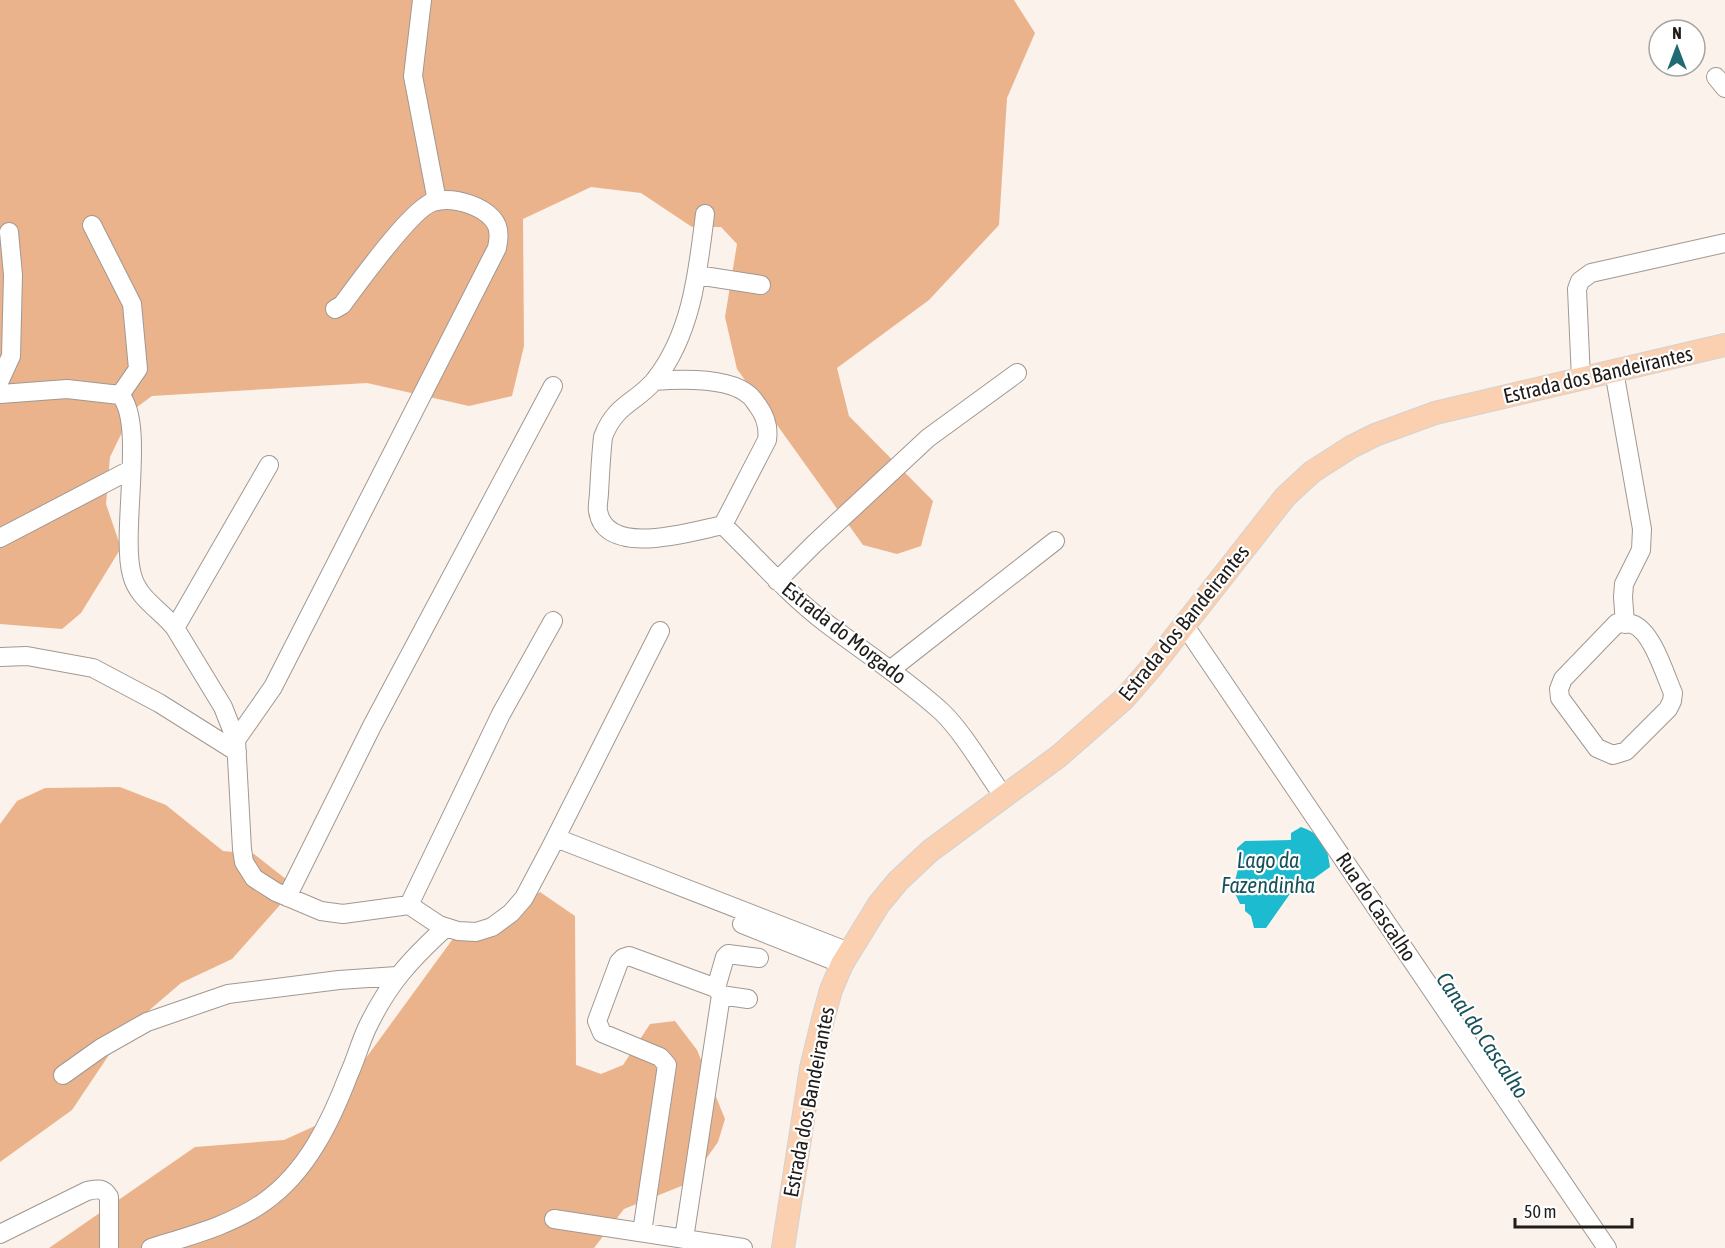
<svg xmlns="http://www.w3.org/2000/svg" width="1725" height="1248" font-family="'Asap Condensed',sans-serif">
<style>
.green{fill:#eab38c}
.water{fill:#1dbbcf}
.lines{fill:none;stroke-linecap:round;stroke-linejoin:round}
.minor-casing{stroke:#a19892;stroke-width:20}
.major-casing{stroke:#d2d2d1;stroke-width:24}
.minor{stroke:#fff;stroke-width:18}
.major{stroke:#fad0b1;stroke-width:22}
.labels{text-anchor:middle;stroke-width:4.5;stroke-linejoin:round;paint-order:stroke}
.street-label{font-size:21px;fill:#1f1c1a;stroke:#fff}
.water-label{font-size:22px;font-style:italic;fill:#17525a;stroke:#fff}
</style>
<rect width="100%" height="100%" fill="#fbf2eb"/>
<path class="green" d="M0,0H1014L1035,33L1007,98L999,225L929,300L837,368L849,416L933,501L921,546L897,554L863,545L737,369L725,317L737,244L721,227H692L641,193L591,187L523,219L524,346L512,396L469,406L367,383L152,396L133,410L110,457L106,504L121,548L81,613L62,629L0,624Z
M120,787L166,805L223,851L254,854L296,887L232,959L181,983L125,1031L72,1110L0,1162V824L17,801L45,788Z
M540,892L575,916L576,1065L601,1074L623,1065L650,1024L675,1021L697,1050L725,1119L718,1142L689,1183L624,1209L594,1248H49L195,1147L284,1140L317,1125L463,925L505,918Z"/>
<path class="water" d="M1301,827C1323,835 1327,844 1330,867L1312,880H1298V890L1292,891L1266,928H1254L1251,916L1245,911V904H1240L1233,889L1238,869L1237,848L1245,841L1291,840V833Z"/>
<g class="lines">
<g class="minor-casing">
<path id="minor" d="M422,0L413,76L437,201
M1716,77L1725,88
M705,214C698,271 692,333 655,380C636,403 615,404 603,437C601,455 600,474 599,493C599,498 597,506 598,511C606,559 693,531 723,525C757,558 788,594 826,623C864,652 906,679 942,712C963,732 986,772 1004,797
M92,225L132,304L138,369L120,395
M697,275L761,285
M1614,371L1642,529L1641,550L1624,584L1623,597L1625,624
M1581,379L1577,289L1580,281L1591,273L1725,243
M0,380L11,356L13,275L9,232
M654,381C679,379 729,377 749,395C752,397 755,402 758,406C766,417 769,427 767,440L723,525
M0,394L67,389L120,395C146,422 120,533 132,575C138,599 161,610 175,628L223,707L236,740L242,849L244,862L254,878L276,892L321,911L343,914L409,905L439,925L458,931L476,932L492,927L511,913L524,898L550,849L660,631
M0,538L130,470
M777,581L814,544L928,438L1017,373
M1617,623C1621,624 1628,623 1632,624C1652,630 1665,675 1673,693L1672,701L1668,709L1626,751L1613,755L1597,748L1560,698L1559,689L1563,679Z
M1185,626L1607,1248
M175,628L269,465
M0,657L27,656L93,668L159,703L237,752
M890,670L1055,541
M236,740L273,687L497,248C501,230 498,220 482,210C468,202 448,197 433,202C412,208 357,285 342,305L335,309
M556,838L849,952
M287,897L372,726L553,386
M409,905L501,714L553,621
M742,924L842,964
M716,988L725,957L728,954L759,958
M721,995L748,999
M63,1075L101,1048L147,1022L228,994L339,980L397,976
M554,1219L743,1248
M642,1232L667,1065L660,1057L602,1033L597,1021L619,962L623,958L629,956L716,988L721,995L684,1239
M0,1234L87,1191C97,1189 103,1187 109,1197V1248
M151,1248C189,1236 232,1225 264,1202C307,1172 331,1121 349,1074C356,1059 360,1043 367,1028C388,984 410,960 445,928"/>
</g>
<g class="major-casing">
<path id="major" d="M783,1248L811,1068L823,1019L831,990L842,964L879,904L898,881L930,851L1059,756L1124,699L1150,669L1285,497L1312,472L1351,447L1375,435L1435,413L1725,345"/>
</g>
<use href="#minor" class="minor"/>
<use href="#major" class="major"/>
</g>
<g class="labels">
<g class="street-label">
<text transform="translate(1598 375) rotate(-13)" y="7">Estrada dos Bandeirantes</text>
<text transform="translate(1184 623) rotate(-51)" y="7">Estrada dos Bandeirantes</text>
<text transform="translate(844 633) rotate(38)" y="7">Estrada do Morgado</text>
<text transform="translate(1376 907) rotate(56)" y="7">Rua do Cascalho</text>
<text transform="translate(809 1102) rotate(-79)" y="7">Estrada dos Bandeirantes</text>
</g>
<g class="water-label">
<text x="1268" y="868">Lago da<tspan x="1268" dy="25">Fazendinha</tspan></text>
<text transform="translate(1483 1035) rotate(56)" y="8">Canal do Cascalho</text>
</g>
</g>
<g transform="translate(1677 48)"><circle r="28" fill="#ffffff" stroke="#a5a4a3" stroke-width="1.5"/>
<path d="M0-4.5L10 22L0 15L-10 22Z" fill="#206a74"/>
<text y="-9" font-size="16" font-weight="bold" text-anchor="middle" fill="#1f1c1a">N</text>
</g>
<path d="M1515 1218v9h117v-9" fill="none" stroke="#1f1c1a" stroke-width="3"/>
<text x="1524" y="1218" font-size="18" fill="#1f1c1a" stroke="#ffffff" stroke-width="4.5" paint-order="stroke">50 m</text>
</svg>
